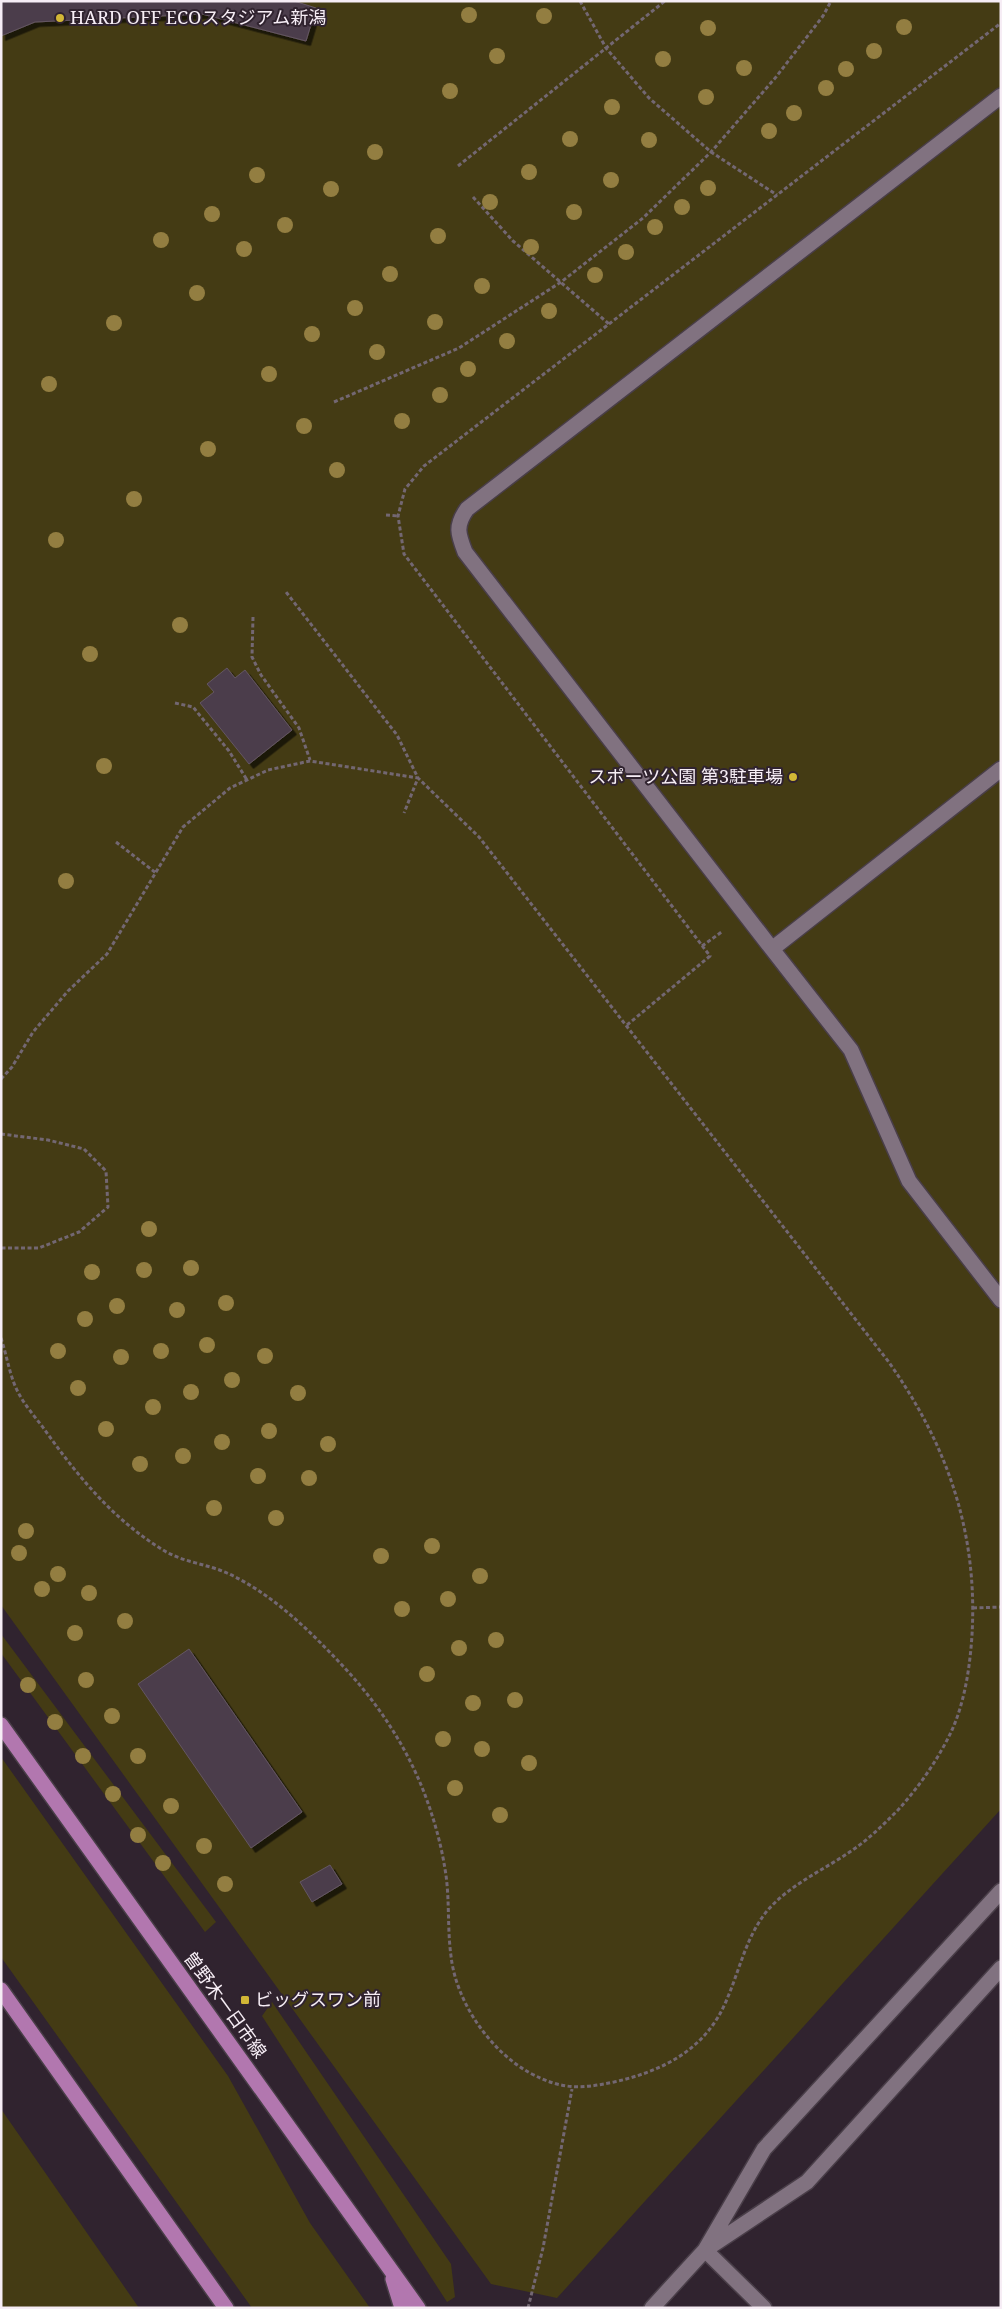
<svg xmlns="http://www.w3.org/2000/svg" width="1002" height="2309" font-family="'Noto Serif','Noto Sans JP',serif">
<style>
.green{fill:#443b14}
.building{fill:#4c3e4b;stroke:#645663;filter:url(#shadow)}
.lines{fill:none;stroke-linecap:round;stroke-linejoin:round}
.minor-casing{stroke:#493e48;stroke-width:18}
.major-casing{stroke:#493e48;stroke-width:18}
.path{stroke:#736772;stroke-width:3;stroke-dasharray:4 2.5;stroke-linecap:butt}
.minor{stroke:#817280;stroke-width:15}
.major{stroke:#b277af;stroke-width:15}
.tree{fill:#937e41}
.poi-dot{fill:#d2b736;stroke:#30232f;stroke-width:2}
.labels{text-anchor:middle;stroke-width:4;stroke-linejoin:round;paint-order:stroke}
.poi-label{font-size:18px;fill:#f6edf5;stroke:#30232f;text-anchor:start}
.street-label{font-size:18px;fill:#f6edf5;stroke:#30232f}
</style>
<defs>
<filter id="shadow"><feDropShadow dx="4.5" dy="4.5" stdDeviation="0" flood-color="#0009"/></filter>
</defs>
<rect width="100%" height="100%" fill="#30232f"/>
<path class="green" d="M1,1H1001V1809L557,2298L491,2284L1,1605Z
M1,1634L216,1922L205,1932L1,1653Z
M1,1757L228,2076L310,2223L370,2308H252L1,1957Z
M272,2002L451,2264L455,2297L447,2302L262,2016Z
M1,2109L139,2308H1Z"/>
<path class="building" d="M1,1H294L316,8L306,41L202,14L35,22L1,36Z
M227,668L235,678L245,670L292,730L249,764L200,703L214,692L207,684Z
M189,1649L302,1812L251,1848L138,1684Z
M330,1865L342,1884L312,1902L300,1882Z"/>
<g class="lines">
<g class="minor-casing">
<path id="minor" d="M1001,769L772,949L851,1050L909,1181L1001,1300
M772,949L465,552C458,534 455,526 467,509L1001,96
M708,2248L807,2182L1001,1968
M705,2250L764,2308
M652,2308L705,2250L764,2149L1001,1891"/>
</g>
<g class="major-casing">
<path id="major" d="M1,1725L418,2308
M1,1990L226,2308
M393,2279L402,2308"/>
</g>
<path class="path" d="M580,1L606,48L649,98L711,152L777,195
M458,166L665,1
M473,197L513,241L609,324
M334,402L459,348L561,282L643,218L711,152L776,77L823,16L831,1
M386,515L398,516
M253,617L252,657L261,675L299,728L310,760
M175,703L193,707L229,751L247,780
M116,842L156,873
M702,946L723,931
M627,1025L710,956L404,554L398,516L405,489L424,466L1001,23
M1,1079L12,1067L33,1032L68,991L107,954L183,827L230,788L268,770L310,761L418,778L404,813
M1,1134L48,1140L84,1149L106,1171L108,1207L79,1232L39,1248H1
M1,1338C7,1356 10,1378 19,1394C25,1405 34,1416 42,1426C76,1474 112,1519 163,1550C182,1562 207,1564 227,1573C271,1593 308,1629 341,1664C381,1706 413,1756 431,1812C437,1830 442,1850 445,1869C450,1897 447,1927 451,1956C456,2002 490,2051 530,2073C562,2090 580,2089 614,2082C663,2071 707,2049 727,1999C740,1969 746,1937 767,1911C790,1884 826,1869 854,1849C870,1838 884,1824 898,1810C919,1787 939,1758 952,1730C965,1701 970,1666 972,1635C978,1532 947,1444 888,1361L479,837L418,778L397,735L286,592
M973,1608L1001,1607
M528,2308L543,2248L572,2089"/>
<use href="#minor" class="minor"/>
<use href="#major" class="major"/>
</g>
<g class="tree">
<circle cx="469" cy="15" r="8"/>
<circle cx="544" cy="16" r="8"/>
<circle cx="904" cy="27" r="8"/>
<circle cx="708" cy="28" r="8"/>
<circle cx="874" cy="51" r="8"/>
<circle cx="497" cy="56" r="8"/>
<circle cx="663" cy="59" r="8"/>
<circle cx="744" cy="68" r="8"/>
<circle cx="846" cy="69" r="8"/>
<circle cx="826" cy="88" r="8"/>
<circle cx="450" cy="91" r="8"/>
<circle cx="706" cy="97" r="8"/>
<circle cx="612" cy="107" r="8"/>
<circle cx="794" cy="113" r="8"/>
<circle cx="769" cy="131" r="8"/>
<circle cx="570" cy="139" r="8"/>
<circle cx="649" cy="140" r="8"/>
<circle cx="375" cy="152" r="8"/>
<circle cx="529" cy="172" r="8"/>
<circle cx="257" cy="175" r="8"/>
<circle cx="611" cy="180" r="8"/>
<circle cx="708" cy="188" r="8"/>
<circle cx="331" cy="189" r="8"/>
<circle cx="490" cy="202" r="8"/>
<circle cx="682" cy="207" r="8"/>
<circle cx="574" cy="212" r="8"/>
<circle cx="212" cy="214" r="8"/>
<circle cx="285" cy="225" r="8"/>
<circle cx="655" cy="227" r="8"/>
<circle cx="438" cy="236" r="8"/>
<circle cx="161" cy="240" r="8"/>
<circle cx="531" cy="247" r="8"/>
<circle cx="244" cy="249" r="8"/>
<circle cx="626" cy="252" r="8"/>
<circle cx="390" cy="274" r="8"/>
<circle cx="595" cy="275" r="8"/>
<circle cx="482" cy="286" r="8"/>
<circle cx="197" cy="293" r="8"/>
<circle cx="355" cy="308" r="8"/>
<circle cx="549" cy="311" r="8"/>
<circle cx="435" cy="322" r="8"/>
<circle cx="114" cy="323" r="8"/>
<circle cx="312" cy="334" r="8"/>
<circle cx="507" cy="341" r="8"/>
<circle cx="377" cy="352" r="8"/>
<circle cx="468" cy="369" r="8"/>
<circle cx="269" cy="374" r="8"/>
<circle cx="49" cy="384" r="8"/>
<circle cx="440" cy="395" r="8"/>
<circle cx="402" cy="421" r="8"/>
<circle cx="304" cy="426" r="8"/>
<circle cx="208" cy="449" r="8"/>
<circle cx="337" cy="470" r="8"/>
<circle cx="134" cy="499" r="8"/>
<circle cx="56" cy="540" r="8"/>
<circle cx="180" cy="625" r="8"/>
<circle cx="90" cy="654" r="8"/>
<circle cx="104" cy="766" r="8"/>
<circle cx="66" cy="881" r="8"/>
<circle cx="149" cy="1229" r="8"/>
<circle cx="191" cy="1268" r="8"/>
<circle cx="144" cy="1270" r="8"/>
<circle cx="92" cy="1272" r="8"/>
<circle cx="226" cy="1303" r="8"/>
<circle cx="117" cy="1306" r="8"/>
<circle cx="177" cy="1310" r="8"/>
<circle cx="85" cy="1319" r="8"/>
<circle cx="207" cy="1345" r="8"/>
<circle cx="58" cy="1351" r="8"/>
<circle cx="161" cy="1351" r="8"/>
<circle cx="265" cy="1356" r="8"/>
<circle cx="121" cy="1357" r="8"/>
<circle cx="232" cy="1380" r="8"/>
<circle cx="78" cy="1388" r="8"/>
<circle cx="191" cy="1392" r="8"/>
<circle cx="298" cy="1393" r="8"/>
<circle cx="153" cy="1407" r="8"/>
<circle cx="106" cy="1429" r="8"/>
<circle cx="269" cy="1431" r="8"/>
<circle cx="222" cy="1442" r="8"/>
<circle cx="328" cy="1444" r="8"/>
<circle cx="183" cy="1456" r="8"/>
<circle cx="140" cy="1464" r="8"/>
<circle cx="258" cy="1476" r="8"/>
<circle cx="309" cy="1478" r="8"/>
<circle cx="214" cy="1508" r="8"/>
<circle cx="276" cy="1518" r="8"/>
<circle cx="26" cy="1531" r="8"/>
<circle cx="432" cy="1546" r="8"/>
<circle cx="19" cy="1553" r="8"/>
<circle cx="381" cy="1556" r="8"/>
<circle cx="58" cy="1574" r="8"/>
<circle cx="480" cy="1576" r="8"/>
<circle cx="42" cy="1589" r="8"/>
<circle cx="89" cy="1593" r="8"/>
<circle cx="448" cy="1599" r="8"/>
<circle cx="402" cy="1609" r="8"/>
<circle cx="125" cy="1621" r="8"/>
<circle cx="75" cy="1633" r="8"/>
<circle cx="496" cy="1640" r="8"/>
<circle cx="459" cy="1648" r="8"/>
<circle cx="427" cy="1674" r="8"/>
<circle cx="86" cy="1680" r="8"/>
<circle cx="28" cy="1685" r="8"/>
<circle cx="515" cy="1700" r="8"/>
<circle cx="473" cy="1703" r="8"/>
<circle cx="112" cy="1716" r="8"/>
<circle cx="55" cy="1722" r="8"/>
<circle cx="443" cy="1739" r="8"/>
<circle cx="482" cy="1749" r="8"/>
<circle cx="83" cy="1756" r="8"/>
<circle cx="138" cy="1756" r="8"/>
<circle cx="529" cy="1763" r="8"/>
<circle cx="455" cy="1788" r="8"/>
<circle cx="113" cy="1794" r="8"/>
<circle cx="171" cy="1806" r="8"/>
<circle cx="500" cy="1815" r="8"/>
<circle cx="138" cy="1835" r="8"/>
<circle cx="204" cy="1846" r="8"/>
<circle cx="163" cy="1863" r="8"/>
<circle cx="225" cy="1884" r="8"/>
</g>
<g class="poi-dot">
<circle cx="60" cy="18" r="5"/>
<circle cx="793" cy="777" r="5"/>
<rect x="240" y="1995" width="10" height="10" rx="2.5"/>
</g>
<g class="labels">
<g class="poi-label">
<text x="70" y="24">HARD OFF ECOスタジアム新潟</text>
<text x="783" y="783" text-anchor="end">スポーツ公園 第3駐車場</text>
<text x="255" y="2006">ビッグスワン前</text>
</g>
<g class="street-label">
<text transform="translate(225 2005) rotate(54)" y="6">曽野木一日市線</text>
</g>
</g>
<rect width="1002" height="2309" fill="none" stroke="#f6edf5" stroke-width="5"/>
</svg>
